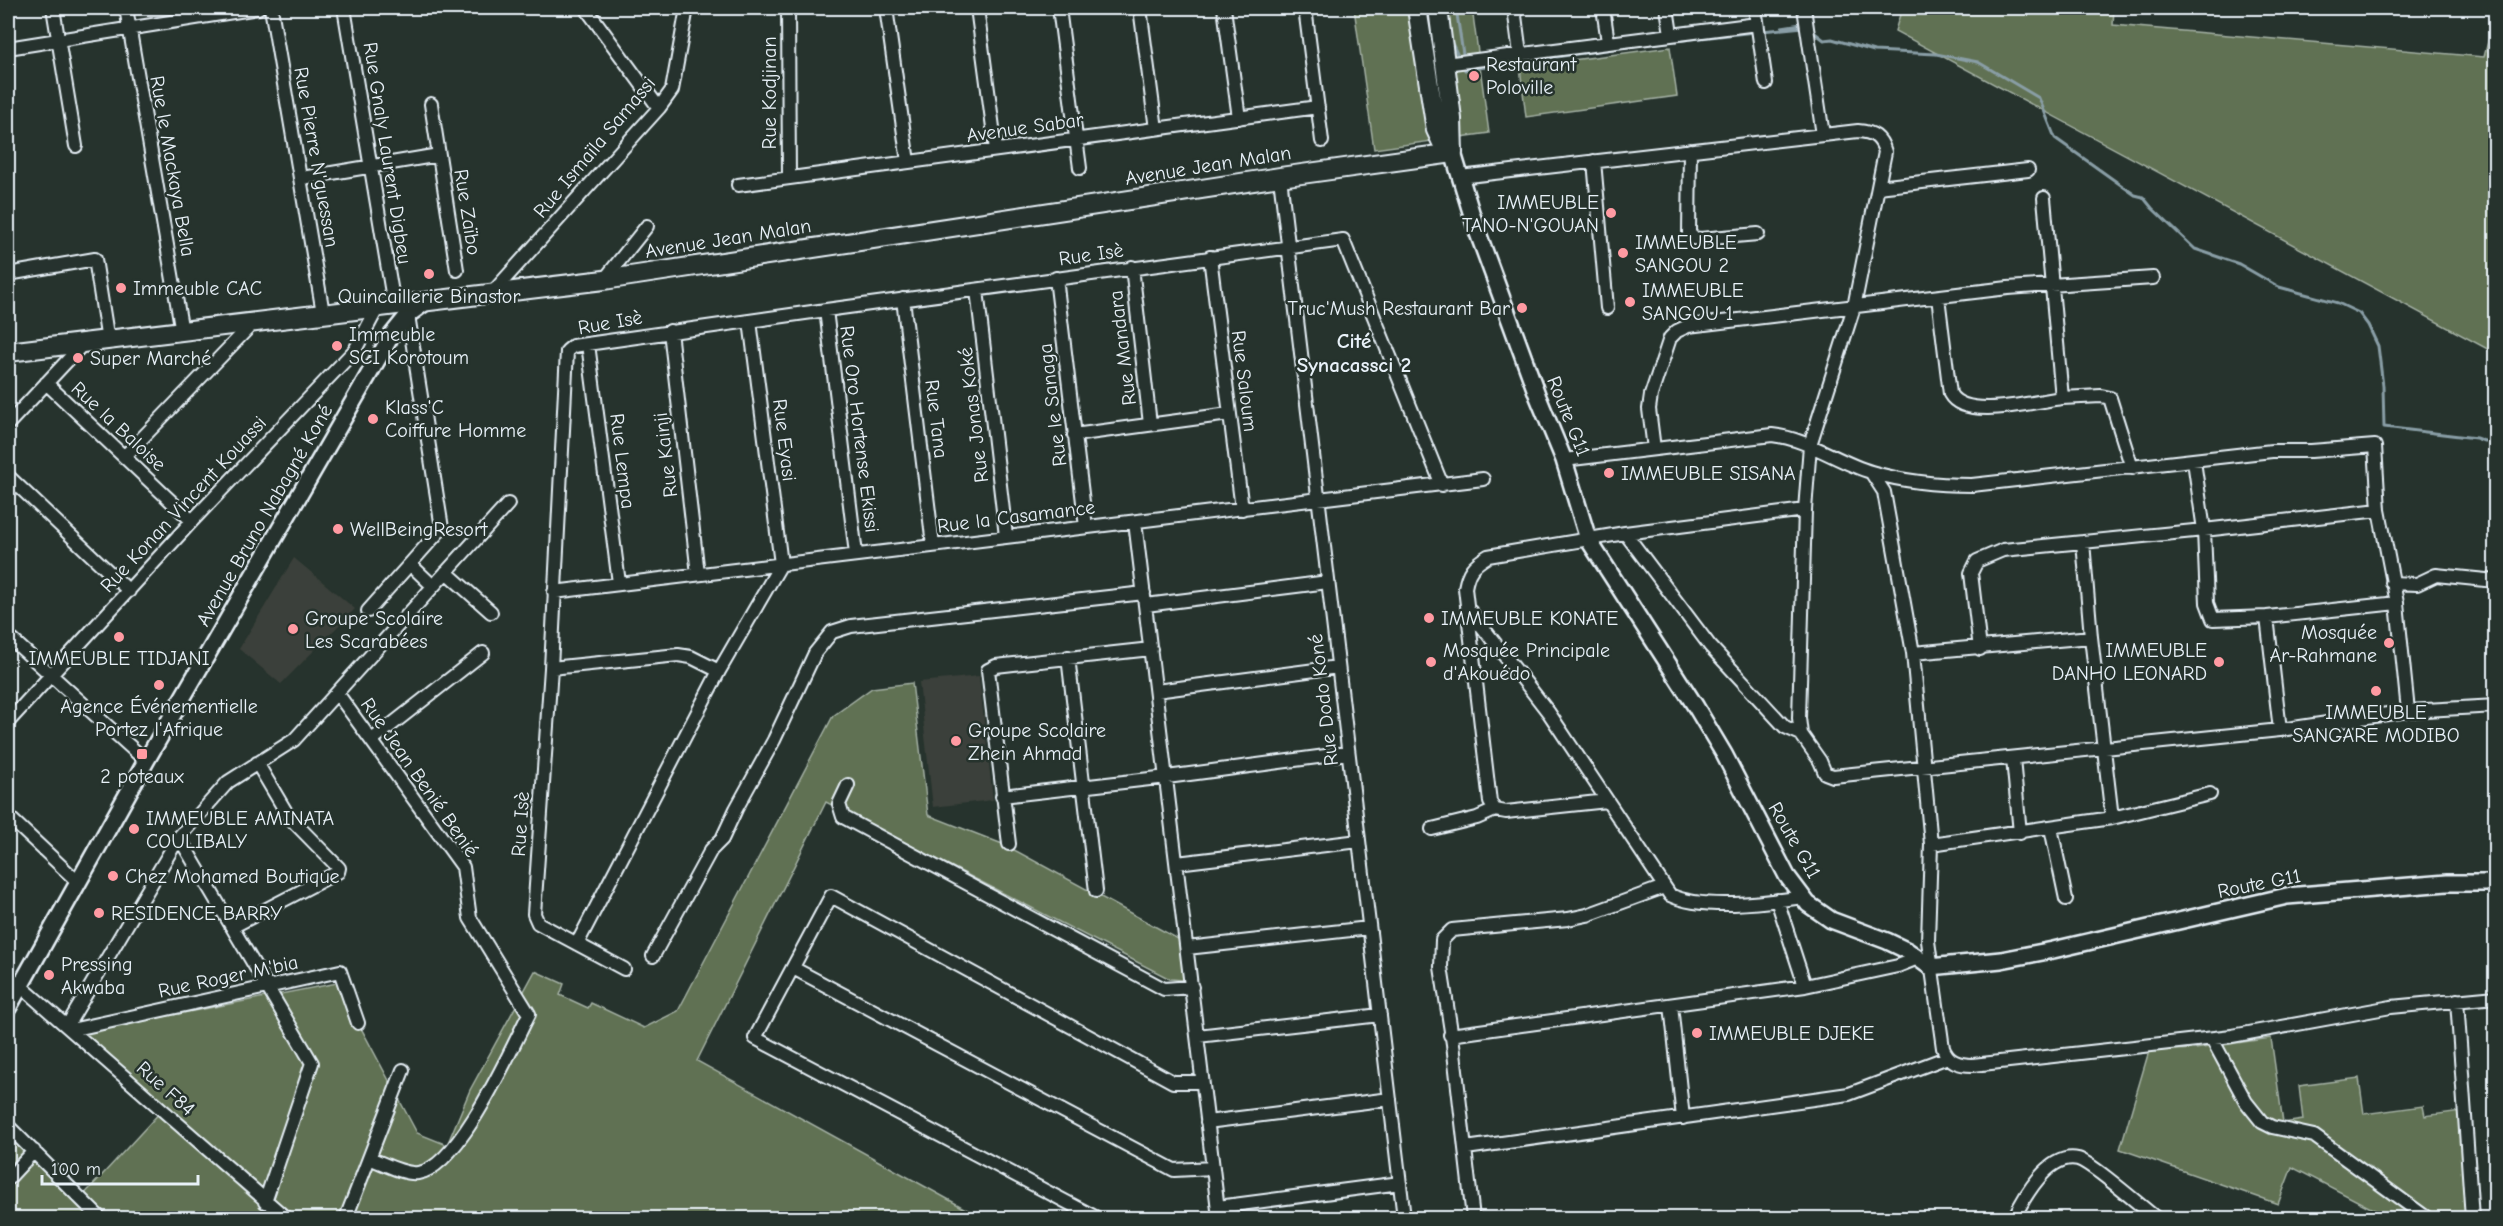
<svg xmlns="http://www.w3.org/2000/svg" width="2503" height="1226" font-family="'Comic Neue',sans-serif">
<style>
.built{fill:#3b403a}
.green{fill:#617152;stroke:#a4b1a5;stroke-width:1.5}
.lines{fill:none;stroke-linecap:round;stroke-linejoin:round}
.stream{stroke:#899ea6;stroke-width:3}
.minor-casing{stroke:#e8f1f8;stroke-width:16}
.tertiary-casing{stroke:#e8f1f8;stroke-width:20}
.secondary-casing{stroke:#e8f1f8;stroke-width:22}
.minor{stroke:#26332d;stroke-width:12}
.tertiary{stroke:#26332d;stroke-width:15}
.secondary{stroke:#26332d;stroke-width:18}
.poi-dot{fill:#ff9aa2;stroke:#26332d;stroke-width:2}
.labels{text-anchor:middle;stroke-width:5;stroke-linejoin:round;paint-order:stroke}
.poi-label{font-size:20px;fill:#e8f1f8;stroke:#26332d;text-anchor:start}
.street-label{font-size:20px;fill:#e8f1f8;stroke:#26332d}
.neighbourhood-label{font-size:21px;font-weight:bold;fill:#e8f1f8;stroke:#26332d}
</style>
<rect width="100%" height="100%" fill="#26332d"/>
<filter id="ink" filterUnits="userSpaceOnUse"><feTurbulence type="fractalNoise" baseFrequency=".0167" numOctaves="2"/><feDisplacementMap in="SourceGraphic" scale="12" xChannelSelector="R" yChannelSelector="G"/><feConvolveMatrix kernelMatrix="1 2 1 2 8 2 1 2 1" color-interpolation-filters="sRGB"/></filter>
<g filter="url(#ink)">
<path class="built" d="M294,558L355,609L281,684L239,649Z
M979,676L993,800L933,807L919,682Z"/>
<path class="green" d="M1354,8H1472L1489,133L1374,149Z
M1902,8H2114L2113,25L2484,57L2495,15V353L1895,31Z
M1670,47L1677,96L1526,117L1520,67Z
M912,683L928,815L1005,845L1180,940L1184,980L1170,979L826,802L697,1061L982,1218H8V1134L80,1199L163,1109L75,1034L337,983L417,1133L447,1145L470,1090L535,971L564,984L560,995L588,1008L591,1003L644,1028L678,1011L833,716L872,688Z
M2271,1038L2283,1123L2303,1120L2299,1086L2359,1078L2364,1114L2423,1106L2425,1116L2461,1111L2471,1218H2390L2292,1167L2278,1204L2120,1149L2149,1051L2195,1049Z"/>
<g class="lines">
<path class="stream" d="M1456,8L1463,54
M1782,27L1801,24
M1811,30L1824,40L1832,39L1874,51L1936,54L1978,62L2039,98L2055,138L2135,195L2143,197L2152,208L2195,249L2239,264L2279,287L2338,303L2359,313L2368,325L2378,346L2383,386L2384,427L2476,438L2484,441H2496
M1762,31L1803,27
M1450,39L1459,58
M1463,66L1465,70L1647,44L1755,32"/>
<g class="minor-casing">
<path id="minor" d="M53,8L76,146
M126,8L182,332
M271,8L323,313
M344,8L394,305
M590,8L588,11L659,108
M788,8L789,178
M886,8L908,162
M977,8L996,150
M1059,8L1080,168
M1140,8L1156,129
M1224,8L1239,118
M1305,8L1322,141
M1514,8L1520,54
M1603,8L1608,42
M1667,8L1671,34
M1755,8L1766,83
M1804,8L1823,135
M8,48L258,8
M1445,64L1757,24
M431,104L439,155
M1690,150L1689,233L1693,238L1700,239L1758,234
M1594,161L1607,308
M1280,177L1404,1218
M1460,177L1858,131C1873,132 1881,137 1885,152L1854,307L1810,445L1805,510L1799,718L1801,734L1785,727L1710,646L1625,533
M302,178L439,155L457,270
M738,185L1318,107
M1878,187L2028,170
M2044,198L2062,398L2101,396L2110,398L2132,468
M1210,257L1242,509
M1132,267L1150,424
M8,274L95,259L108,341
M1056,278L1086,527
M604,280L647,226
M977,290L1006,536
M493,292L659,108L672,90L687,8
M1938,297L1950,394C1965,421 2035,401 2062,398
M903,299L933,545
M826,310L856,554
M670,331L698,574
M588,344L619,583
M46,383L192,521
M8,424L83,344
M1074,435L1229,414
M1654,449L1649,409L1651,395L1670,338L1677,331L1688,326L2008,288L2153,278
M124,457L254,322
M1564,460L1772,435C1809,439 1837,462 1871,472C1901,481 1940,485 1972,485L2272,451H2311L2375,446L2379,510L2397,603L2408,711
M2194,461L2204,530L2207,603L2213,619L2267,617L2397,603
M1871,472L1884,492L1913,653L1931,844L1928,941L1943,1048C1948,1062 1959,1065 1973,1065L2232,1036L2391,1007L2496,997
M8,476L129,591
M1135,522L1219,1218
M2083,542L2091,637L2112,818
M411,565L433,586
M446,572L491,612
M2392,583L2417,584L2436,575L2496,581
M554,592L1483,479
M1146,605L1328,582
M368,611L442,528L408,315
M1470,611L1549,713L1670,895C1704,911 1767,902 1804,897
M2267,617L2280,730
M8,636L146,761
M1980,649L1971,573L1977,561L2003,550L2204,530L2379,510
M1913,653L2091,637
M1068,657L1096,891
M551,668L678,655L691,657L719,671
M1156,691L1338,667
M337,693L463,867L470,918L529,1014C510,1051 459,1168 418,1173C404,1175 383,1163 369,1158
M8,722L192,521L355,350L378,307
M1801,734L1820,761L1825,773L1833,776L2280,730L2408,711L2496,706
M372,740L483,653
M2013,759L2020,833
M848,785L839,804L843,817L1164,989L1192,987
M1002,796L1167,777L1348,753
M1607,801L1506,812L1495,810L1490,802L1465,588C1468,571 1473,565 1488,556L1625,533L1805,510
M8,816L79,883
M2051,828L2066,899
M1432,829L1477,818L1495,810
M179,837L312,1063L265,1202
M1009,844L988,670L996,666L1151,649
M1931,844L2112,818L2210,794
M1177,863L1359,841
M1777,900L1805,986
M232,927L338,872L339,868L289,817L257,763
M577,944L719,671L781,564L750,321
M1187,948L1369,928
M653,956L711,850L722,839L736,809L774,740L815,653L832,632L851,626L1144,593
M793,968L1174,1170L1213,1168
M624,969L538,923L534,914L551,668L567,351L573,346L826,310L1343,240L1442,485
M8,975L286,1218
M2457,1000L2472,1218
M1671,1005L1683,1118
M67,1026L179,837L228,782L294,740L508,504
M71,1030L340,971L358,1023
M1450,1035L1805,986L1898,966L1918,958
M1198,1036L1380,1015
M2212,1039L2246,1102L2262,1122L2272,1127L2314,1136L2427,1218
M1207,1122L1390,1099
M8,1126L100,1218
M1466,1148L1849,1094L1948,1057
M8,1179L34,1151
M1218,1207L1400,1183
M346,1218L403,1070
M1097,1218L755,1038L831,896L1173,1082H1202
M1473,1218L1453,1044L1441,967L1442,940L1452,930L1568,919L1587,915L1664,887
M2014,1218C2024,1197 2049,1152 2078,1159C2092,1163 2142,1207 2156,1218"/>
</g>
<g class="tertiary-casing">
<path id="tertiary" d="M1453,153L1475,225L1538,397L1564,460L1588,539L1696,707L1724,754L1787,876L1808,904L1831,920L1887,941L1908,951L1930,967L2001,960L2053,950L2287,896L2447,883H2496
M8,1008L146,761L391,336L408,315L426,302"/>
</g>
<g class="secondary-casing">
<path id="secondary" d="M1417,8L1436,130L1442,143L1453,153
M1438,8L1452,119L1453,153
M8,352L604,280L1280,177L1453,153"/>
</g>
<use href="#minor" class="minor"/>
<use href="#tertiary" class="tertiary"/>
<use href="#secondary" class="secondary"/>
</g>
</g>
<g class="poi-dot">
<circle cx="1474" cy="76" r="6"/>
<circle cx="1611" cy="213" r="6"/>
<circle cx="1623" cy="253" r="6"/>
<circle cx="429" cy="274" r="6"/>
<circle cx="121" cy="288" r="6"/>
<circle cx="1630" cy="302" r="6"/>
<circle cx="1522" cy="308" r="6"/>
<circle cx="337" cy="346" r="6"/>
<circle cx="78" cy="358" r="6"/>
<circle cx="373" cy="419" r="6"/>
<circle cx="1609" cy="473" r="6"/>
<circle cx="338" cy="529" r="6"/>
<circle cx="1429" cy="618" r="6"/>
<circle cx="293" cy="629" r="6"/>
<circle cx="119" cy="637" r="6"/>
<circle cx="2389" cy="643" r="6"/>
<circle cx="1431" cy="662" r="6"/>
<circle cx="2219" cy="662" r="6"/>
<circle cx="159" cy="685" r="6"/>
<circle cx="2376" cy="691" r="6"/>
<circle cx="956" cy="741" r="6"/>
<rect x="136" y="748" width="12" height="12" rx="3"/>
<circle cx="134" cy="829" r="6"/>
<circle cx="113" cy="876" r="6"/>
<circle cx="99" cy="913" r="6"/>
<circle cx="49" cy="975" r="6"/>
<circle cx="1697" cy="1033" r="6"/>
</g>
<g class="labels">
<g class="poi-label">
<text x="1486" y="71">Restaurant<tspan x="1486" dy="23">Poloville</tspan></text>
<text x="1599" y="209" text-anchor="end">IMMEUBLE<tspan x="1599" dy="23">TANO-N'GOUAN</tspan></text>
<text x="1635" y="249">IMMEUBLE<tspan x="1635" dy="23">SANGOU 2</tspan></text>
<text x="133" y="295">Immeuble CAC</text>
<text x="1642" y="297">IMMEUBLE<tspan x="1642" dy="23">SANGOU 1</tspan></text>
<text x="429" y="303" text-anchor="middle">Quincaillerie Binastor</text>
<text x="1510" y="315" text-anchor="end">Truc'Mush Restaurant Bar</text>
<text x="349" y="341">Immeuble<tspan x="349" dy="23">SCI Korotoum</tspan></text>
<text x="90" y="365">Super Marché</text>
<text x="385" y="414">Klass'C<tspan x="385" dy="23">Coiffure Homme</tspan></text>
<text x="1621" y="480">IMMEUBLE SISANA</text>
<text x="350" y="536">WellBeingResort</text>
<text x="305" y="625">Groupe Scolaire<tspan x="305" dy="23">Les Scarabées</tspan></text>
<text x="1441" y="625">IMMEUBLE KONATE</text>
<text x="2377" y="639" text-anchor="end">Mosquée<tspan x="2377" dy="23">Ar-Rahmane</tspan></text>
<text x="1443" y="657">Mosquée Principale<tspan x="1443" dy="23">d'Akouédo</tspan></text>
<text x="2207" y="657" text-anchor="end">IMMEUBLE<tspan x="2207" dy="23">DANHO LEONARD</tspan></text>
<text x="119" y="665" text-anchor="middle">IMMEUBLE TIDJANI</text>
<text x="159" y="713" text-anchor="middle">Agence Événementielle<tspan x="159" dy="23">Portez l'Afrique</tspan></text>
<text x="2376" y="719" text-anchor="middle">IMMEUBLE<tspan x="2376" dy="23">SANGARE MODIBO</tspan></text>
<text x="968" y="737">Groupe Scolaire<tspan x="968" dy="23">Zhein Ahmad</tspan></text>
<text x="142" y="783" text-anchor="middle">2 poteaux</text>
<text x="146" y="825">IMMEUBLE AMINATA<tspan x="146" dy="23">COULIBALY</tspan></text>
<text x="125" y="883">Chez Mohamed Boutique</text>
<text x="111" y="920">RESIDENCE BARRY</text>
<text x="61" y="971">Pressing<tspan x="61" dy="23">Akwaba</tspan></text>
<text x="1709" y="1040">IMMEUBLE DJEKE</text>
</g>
<g class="street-label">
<text transform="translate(769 93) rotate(-90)" y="7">Rue Kodjinan</text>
<text transform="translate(1025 127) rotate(-8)" y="7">Avenue Sabar</text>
<text transform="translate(594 147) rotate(-50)" y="7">Rue Ismaïla Samassi</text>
<text transform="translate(388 153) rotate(81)" y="7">Rue Gnaly Laurent Digbeu</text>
<text transform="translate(317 157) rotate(80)" y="7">Rue Pierre N'guessan</text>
<text transform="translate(1208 165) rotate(-9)" y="7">Avenue Jean Malan</text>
<text transform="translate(173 166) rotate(80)" y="7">Rue le Mackaya Bella</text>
<text transform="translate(468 212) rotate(81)" y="7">Rue Zaïbo</text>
<text transform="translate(728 238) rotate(-9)" y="7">Avenue Jean Malan</text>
<text transform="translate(1091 254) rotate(-8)" y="7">Rue Isè</text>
<text transform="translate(610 322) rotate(-10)" y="7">Rue Isè</text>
<text transform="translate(1122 348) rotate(-97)" y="7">Rue Mandara</text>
<text transform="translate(1245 381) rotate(83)" y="7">Rue Saloum</text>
<text transform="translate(1052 405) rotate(-97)" y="7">Rue le Sanaga</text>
<text transform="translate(973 415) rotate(-97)" y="7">Rue Jonas Koké</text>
<text transform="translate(1569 416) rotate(68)" y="7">Route G11</text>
<text transform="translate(937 419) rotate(83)" y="7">Rue Tana</text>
<text transform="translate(119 426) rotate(43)" y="7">Rue la Baloise</text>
<text transform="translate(860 429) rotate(83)" y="7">Rue Oro Hortense Ekissi</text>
<text transform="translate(785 440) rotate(83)" y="7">Rue Eyasi</text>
<text transform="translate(665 455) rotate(-97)" y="7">Rue Kainji</text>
<text transform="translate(623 461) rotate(83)" y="7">Rue Lempa</text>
<text transform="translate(183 504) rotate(-47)" y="7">Rue Konan Vincent Kouassi</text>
<text transform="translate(264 515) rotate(-60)" y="7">Avenue Bruno Nabagné Koné</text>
<text transform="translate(1016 516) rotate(-7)" y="7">Rue la Casamance</text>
<text transform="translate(1323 700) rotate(-97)" y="7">Rue Dodo Koné</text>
<text transform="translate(420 777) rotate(55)" y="7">Rue Jean Benié Benié</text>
<text transform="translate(520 824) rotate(-86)" y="7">Rue Isè</text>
<text transform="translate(1795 840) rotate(60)" y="7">Route G11</text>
<text transform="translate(2259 883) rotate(-11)" y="7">Route G11</text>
<text transform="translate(228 976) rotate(-12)" y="7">Rue Roger M'bia</text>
<text transform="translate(166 1088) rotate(42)" y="7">Rue F84</text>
</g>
<g class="neighbourhood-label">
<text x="1354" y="348">Cité<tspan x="1354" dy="24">Synacassci 2</tspan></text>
</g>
</g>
<rect width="2503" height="1226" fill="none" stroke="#26332d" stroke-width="30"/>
<rect x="15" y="15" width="2473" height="1196" fill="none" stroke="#e8f1f8" stroke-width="2" filter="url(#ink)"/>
<path d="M42 1175v9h156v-9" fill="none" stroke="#e8f1f8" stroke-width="3"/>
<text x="51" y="1175" font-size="18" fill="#e8f1f8" stroke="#26332d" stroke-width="4.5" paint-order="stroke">100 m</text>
</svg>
